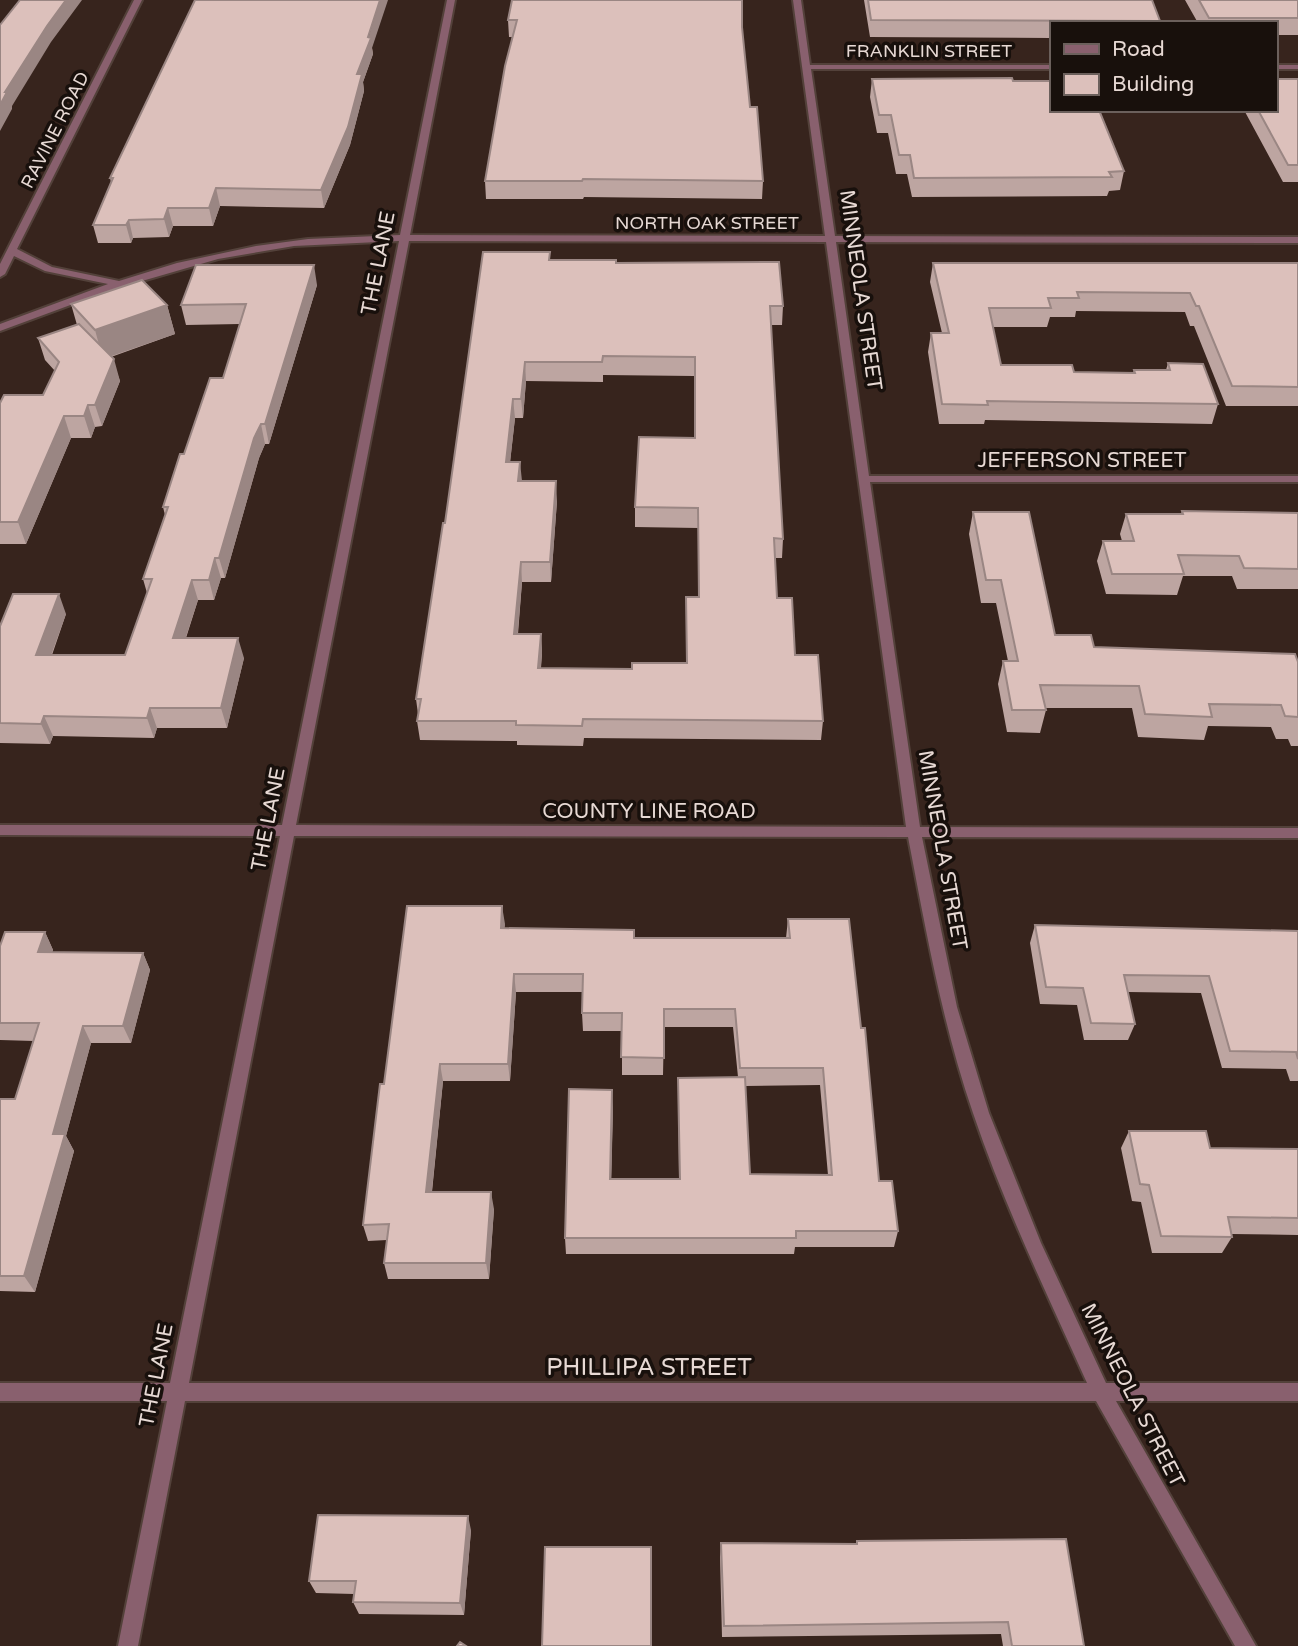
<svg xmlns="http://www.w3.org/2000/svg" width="1298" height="1646" font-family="'Varela Round',sans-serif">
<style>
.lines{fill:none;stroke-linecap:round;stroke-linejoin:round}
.street-casing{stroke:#53413a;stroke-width:4}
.street{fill:#89606e;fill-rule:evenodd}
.wall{fill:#bda5a1;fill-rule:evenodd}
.shaded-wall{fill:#9a8683}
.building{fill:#dcc0bb;stroke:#9a8683;stroke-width:2;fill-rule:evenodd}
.labels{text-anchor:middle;stroke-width:7;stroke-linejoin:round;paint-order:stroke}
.far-street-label{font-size:18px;fill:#e7d9d4;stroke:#18100c}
.street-label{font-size:21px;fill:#e7d9d4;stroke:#18100c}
.near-street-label{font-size:24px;fill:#e7d9d4;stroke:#18100c}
</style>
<rect width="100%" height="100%" fill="#37241d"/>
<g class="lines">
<g class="street-casing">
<path id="street" d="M134,0H142L17,249L52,267L119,281L177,263L256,246L308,239L400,235L447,0H455L410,235L825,236L793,0H801L810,65H1051V69H811L835,236L1298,237V243L836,242L869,476H1298V482H870L920,827L1298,828V838L922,837L957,1007L989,1113L1041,1243L1106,1383H1298V1401H1116L1256,1646H1235L1096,1401H185L138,1646H118L167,1401H0V1383H170L280,836L0,835V825H282L399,241L294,246L218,259L111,290L0,331V324L108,284L45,271L14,256L5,274L0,277V264ZM409,241L826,242L906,827L296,825ZM294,836L908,837C926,930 942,1023 973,1113C1004,1205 1047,1294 1087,1383H189Z
M1275,65H1298V69H1275Z"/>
</g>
<use href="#street" class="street"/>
</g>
<path class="wall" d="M864,0H1152L1160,21V23H1051V38L870,37Z
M1185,0H1298V35H1275V23H1198Z
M508,20L742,27L750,107L763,181L762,199L584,197L583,199H486L485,181L512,37H509Z
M372,48L373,54L363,82L364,91L350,145L324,208L220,206L213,226H173L169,237L133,238L131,243H98L93,225L111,182L110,178Z
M872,79L1013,81L1124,171L1120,190L1109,191L1107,196L912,197L907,174H896L888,133H877L870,97Z
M1298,79V182H1283L1244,110H1275Z
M550,260L616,263L783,306L782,325H771L783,539L782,558H775L777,598L795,655L823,721L821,740L584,738L583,746L517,745V741L420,740L417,721L418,714L416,699ZM603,375L694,376V438L635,507V527L698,528V597H686V663L632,669L541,668L542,653L541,634H518L522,582H551L557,501L522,481L510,462L515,418H523L526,381L603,382Z
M933,263H1298V406H1226L1194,326H1190L1185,312L1076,311L1075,317H1050L1047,327H993L1001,365L1074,372L1133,373L1134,370H1166L1168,363L1218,404L1212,424L985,420L984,424H939L928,352L931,333H942L930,282Z
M317,285L269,444H265L259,458L225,578H221L214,600H198L186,638L244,658L227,728H157L154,738L53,736L50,744L0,743V626L66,614L52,655H125L147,593L143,579L165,515L163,507L184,454L223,378L240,324L186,325L181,305Z
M71,304L167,305L175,334L111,357L120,381L102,426L95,427L91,438H71L26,544H0V403L43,395L55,371L45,360L38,338L77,325Z
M1182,511L1298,513V589H1237L1232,576H1183L1177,595L1106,594L1097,561L1103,541H1122L1120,534L1126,514H1181Z
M973,512L1055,635L1094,647L1298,662V746H1291L1288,739H1276L1271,727L1208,726L1204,740L1138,737L1132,708H1045L1046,710L1040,733L1007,732L998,684L1003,661H1008L996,603H981L969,534Z
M788,919L861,1028L879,1181L898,1231L894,1247H795L794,1254H566L565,1238L613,1107L611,1179H679L678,1078L738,1077L733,1027H664L663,1075H622V1031H583L582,1013V992H516L510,1081H443L432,1192L494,1209L489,1279H388L384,1263L387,1240L368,1241L363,1225L384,1084L505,924L504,928L634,938H786ZM820,1085L828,1175L750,1174L745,1086Z
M1035,925L1298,931V1081H1290L1286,1069L1222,1068L1201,993L1128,992L1135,1024L1128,1040H1084L1077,1005L1040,1004L1030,943Z
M45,932L53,950L52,952L143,953L150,970L131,1043H91L66,1136L74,1151L35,1292L0,1291V1099H15L34,1041L0,1040V946Z
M1129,1131L1210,1148L1298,1149V1235L1232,1234V1237L1222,1253H1152L1141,1202L1132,1201L1121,1148Z
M471,1530L464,1615L359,1614L353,1602L354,1594L316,1593L309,1581Z
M857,1541L1084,1646H1003L1001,1634L722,1637L720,1557L721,1543L856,1544Z"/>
<path class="shaded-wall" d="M66,0H82L51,42L12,106V109L0,131V105L5,92L47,26Z
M380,0H388L372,48L373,54L363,82L364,91L350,145L324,208L321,190Z
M216,188L220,206L213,226L209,208Z
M168,208L173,226L169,237L164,219Z
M129,220L133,238L131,243L126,225Z
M314,265L317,285L269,444L265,424Z
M167,305L175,334L103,359L95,330Z
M114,359L120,381L102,426L95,405Z
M525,362L526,381L523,418L521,399Z
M513,399L515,418L508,481L506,462Z
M88,405L95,427L91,438L84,416Z
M64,416L71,438L26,544L18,522Z
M261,424L265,444L259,458L225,578L219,558L254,438Z
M520,462L522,481H518Z
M556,481L557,501L551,582L550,562Z
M215,558L221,578L214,600L209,580Z
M521,562L522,582L516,653L514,634Z
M192,580L198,600L179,658L173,638Z
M59,594L66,614L44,675L36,655Z
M541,634L542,653L539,688L538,668Z
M238,638L244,658L227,728L221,708Z
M150,708L157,728L154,738L147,718Z
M44,716L53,736L50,744L41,724Z
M502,906L505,924L503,946L501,928Z
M45,932L53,950L47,970L38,952Z
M143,953L150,970L131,1043L123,1026Z
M514,974L516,992L510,1081L508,1064Z
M83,1026L91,1043L66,1136L74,1151L35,1292L24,1276L53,1134Z
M440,1064L443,1081L430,1209L426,1192Z
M612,1090L613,1107L611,1195L610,1179Z
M491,1192L494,1209L489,1279L486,1263Z
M468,1516L471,1530L464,1615L460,1603Z"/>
<path class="building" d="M20,0H66L47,26L5,92H7L0,105V25Z
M195,0H380L368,37L371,38L357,74H362L348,127L321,190L216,188L209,208H168L164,219L129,220L126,225H93L113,178H110Z
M512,0H742V27L750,107H757L763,181L583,179L582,181H485L505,66L517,20H508Z
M868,0H1152L1160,21L871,20Z
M1199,0H1298V18H1209Z
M1012,78L1013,81H1051V110H1099L1124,171L1109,172L1112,177L914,178L910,155H899L891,115H879L872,79Z
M1275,79H1298V165H1288L1258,110H1275Z
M483,252H550L549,260H616V263L779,262L783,306H770L783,539L774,538L777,598H792L795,655H818L823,721L583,719L582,726L516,725V721H417L421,699H416L443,523H445ZM603,356L695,357V438L639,437L635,507L698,508L699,597H686L687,663H632V669L538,668L541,634H514L521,562H550L556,481H518L520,462H506L513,399H521L525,362H602Z
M933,263H1298V387L1232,386L1199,306H1196L1190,293L1077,292L1079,298H1048L1051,308H989L1001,365H1072L1074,372L1135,373L1134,370H1170L1168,363L1203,364L1218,404L987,401L988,405L942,404L931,333H949Z
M196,265H314L265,424H261L254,438L219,558H215L209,580H192L173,638H238L221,708H150L147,718L44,716L41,724L0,723V626L13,594H59L36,655H125L152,579H143L168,507H163L180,454H184L210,378H223L246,304L181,305Z
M142,280L167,305L95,330L71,304Z
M79,324L114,359L95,405H88L84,416H64L18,522H0V403L4,395H43L59,362L38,338Z
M1182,511L1298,513V569L1244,568L1239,556L1178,555L1184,574H1112L1103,541H1134L1126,514H1183Z
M973,512H1029L1055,635H1091L1094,647L1295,654L1298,662V717L1285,716L1281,705L1209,704L1212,717L1145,714L1139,686L1040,685L1046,710H1012L1003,661H1018L1001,580H986Z
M407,906H502L501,928L634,930V938H790L788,919H849L861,1028H865L879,1181H892L898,1231H796V1238H565L569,1089L612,1090L610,1179H680L678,1078L745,1077L750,1174L832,1175L823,1068H740L735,1009H664V1058L621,1057L622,1013H582L583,974H514L508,1064H440L426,1192H491L486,1263H384L389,1224L363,1225L380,1084H384Z
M1035,925L1298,931V1059L1296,1052L1230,1051L1209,976L1124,975L1135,1024L1091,1023L1083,988L1046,987Z
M5,932H45L38,952L143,953L123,1026H83L53,1134H65L24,1276H0V1099H15L39,1023H0V946Z
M1129,1131H1206L1210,1148L1298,1149V1218L1228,1217L1232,1237L1161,1236L1149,1185L1140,1184Z
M318,1515L468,1516L460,1603L353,1602L356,1581H309Z
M1066,1539L1084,1646H1012L1008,1622L724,1626L721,1543L857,1544V1541Z
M545,1547H651V1646H542Z
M460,1642L466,1646H457Z"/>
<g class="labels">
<g class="far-street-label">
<text x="929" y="57">FRANKLIN STREET</text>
<text transform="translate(55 130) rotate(-63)" y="6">RAVINE ROAD</text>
<text x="707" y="229">NORTH OAK STREET</text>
</g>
<g class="street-label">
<text transform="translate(378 263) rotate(-79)" y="7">THE LANE</text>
<text transform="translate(861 290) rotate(82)" y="7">MINNEOLA STREET</text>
<text x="1082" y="467">JEFFERSON STREET</text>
<text x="649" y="818">COUNTY LINE ROAD</text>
<text transform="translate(268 819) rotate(-79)" y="7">THE LANE</text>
<text transform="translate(943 850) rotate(80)" y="7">MINNEOLA STREET</text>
<text transform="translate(156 1375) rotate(-79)" y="7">THE LANE</text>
<text transform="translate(1133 1395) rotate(63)" y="7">MINNEOLA STREET</text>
</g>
<g class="near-street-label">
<text x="649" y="1375">PHILLIPA STREET</text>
</g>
</g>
<rect x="1050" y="21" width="228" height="91" fill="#18100c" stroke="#6b605c" stroke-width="2"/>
<rect x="1064" y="44" width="35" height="10" fill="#89606e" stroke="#6b605c" stroke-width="2"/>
<text x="1112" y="56" font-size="21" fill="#e7d9d4">Road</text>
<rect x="1064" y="74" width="35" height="21" fill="#dcc0bb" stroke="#6b605c" stroke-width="2"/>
<text x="1112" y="91" font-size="21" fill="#e7d9d4">Building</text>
</svg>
